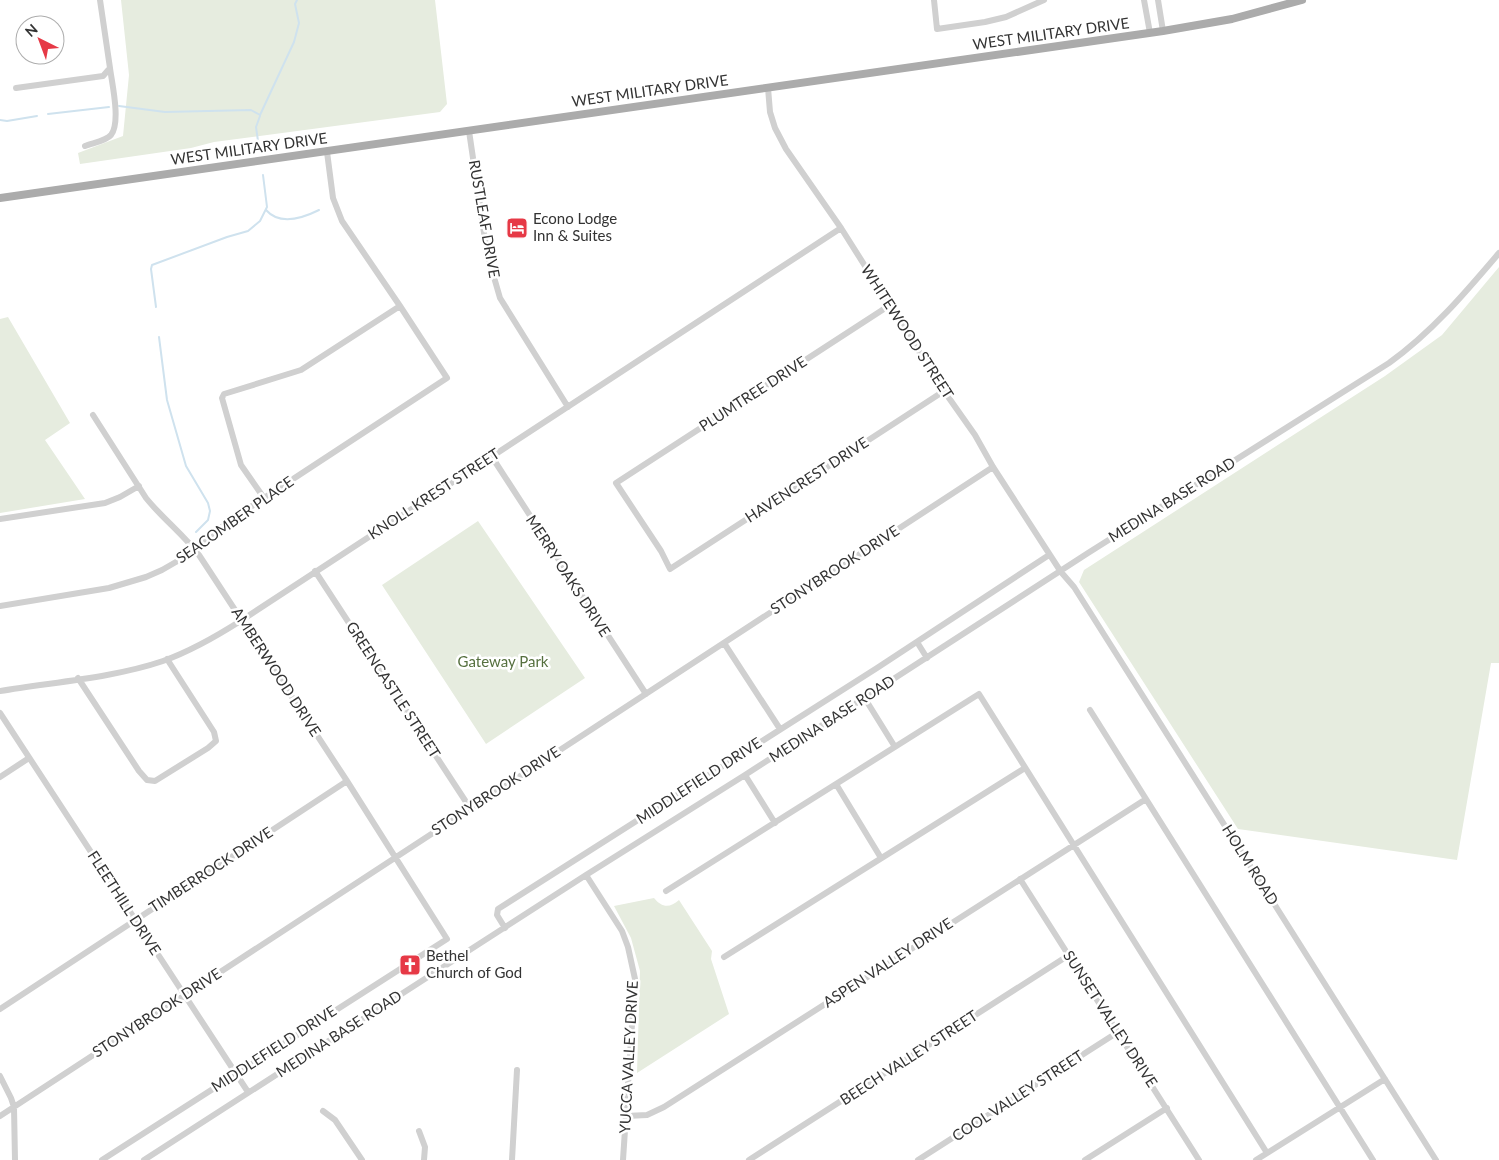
<svg xmlns="http://www.w3.org/2000/svg" width="1499" height="1160" font-family="Lato,sans-serif">
<style>
.green{fill:#e6ecdf}
.lines{fill:none;stroke-linecap:round;stroke-linejoin:round}
.stream{stroke:#cfe2ee;stroke-width:2}
.minor{stroke:#d0d0d0;stroke-width:6}
.major{stroke:#ababab;stroke-width:8}
.labels{text-anchor:middle;stroke-width:5;stroke-linejoin:round;paint-order:stroke}
.street-label{font-size:15px;fill:#333;stroke:#fff}
.poi-label{font-size:15px;fill:#333;stroke:#fff;text-anchor:start}
.park-label{font-size:15px;fill:#56703f;stroke:#fff}
</style>
<rect width="100%" height="100%" fill="#fff"/>
<path class="green" d="M121,0H435L447,104L440,112L214,142L191,148L80,164L78,153L123,136L129,75Z
M1499,267V663H1491L1457,860L1238,829L1079,582L1084,570L1385,376L1442,335Z
M8,317L70,423L45,440L85,499L0,513V319Z
M478,521L585,678L486,744L382,585Z
M654,898C662,908 670,908 679,900L712,951L711,959L729,1014L637,1073L640,971L631,938L614,906Z"/>
<g class="lines">
<path class="stream" d="M119,106L165,112L251,110L260,115L294,42L299,23L295,4L297,0
M48,114L109,107
M0,120L7,121L37,116
M259,148L256,127L260,116
M266,210C280,226 303,218 319,210
M156,307L151,269L152,265L227,237L248,231L260,221L267,207L263,175
M159,337L167,400L186,466L208,503L210,511L208,520L196,532"/>
<path class="minor" d="M934,0L937,29L985,22L1006,17L1044,0
M1144,0L1150,33
M1158,0L1163,31
M16,88L103,76L110,68L100,0
M768,88L770,112L775,128L786,149L841,228L944,391L975,435L993,467L1061,572L1074,587L1436,1160
M469,131L487,253L500,298L568,407
M85,146C92,143 106,141 111,135C121,122 112,84 110,68
M890,305L616,483L661,551L670,569L944,391
M93,415L146,498C162,518 183,534 199,555L347,781L447,939L102,1160
M492,457L646,694
M264,498L241,465L222,398L224,394L301,370L400,306
M0,519L105,503L120,497L139,486
M315,571L470,808
M0,606L109,588L146,577L162,570L188,555L229,521L447,378L400,306L342,221L333,198L327,152
M917,642L927,658
M724,643L780,729
M78,678L139,771L147,780L155,781L208,748L216,741L214,732L167,659
M0,691C53,682 113,678 163,661C191,651 217,636 242,620L841,228
M864,697L895,747
M1090,710L1373,1160
M0,713L248,1092
M745,775L775,823
M0,777L29,758
M836,784L881,858
M586,875L622,931L628,947L635,979L623,1160
M1020,879L1199,1160
M666,891L979,694L1267,1153
M505,928L497,915L498,909L877,668L1049,555
M724,957L1025,768
M0,1009L347,781
M0,1076L11,1098L14,1107L15,1160
M323,1111L335,1120L362,1160
M0,1116L993,467
M626,1116L647,1115L664,1107L1146,799
M419,1131L425,1147L424,1160
M144,1160L586,875L745,775L1088,553L1389,363C1432,332 1465,293 1499,253
M512,1160L517,1070
M749,1160L1069,955
M918,1160L1118,1032
M1085,1160L1167,1108
M1256,1160L1385,1079"/>
<path class="major" d="M0,198L1163,31L1232,19L1302,0"/>
</g>
<defs>
<g id="hotel-square" transform="scale(1.125)"><rect x="-9" y="-9" width="18" height="18" rx="4" fill="#e63946" stroke="#fff"/><path d="M-6-4.5h1.5V1H6V5H4.5V3h-9V5H-6ZM-4 0a1.8 1.8 0 1 1 3.6 0ZM.5 0V-2.5h3Q6-2.5 6 0Z" fill="#fff"/></g>
<g id="church-square" transform="scale(1.125)"><rect x="-9" y="-9" width="18" height="18" rx="4" fill="#e63946" stroke="#fff"/><path d="M-1.2-6h2.4v3.5h3.3v2.4h-3.3V6h-2.4V-.1h-3.3v-2.4h3.3Z" fill="#fff"/></g>
</defs>
<g fill-rule="evenodd">
<use href="#hotel-square" x="517" y="228"/>
<use href="#church-square" x="410" y="965"/>
</g>
<g class="labels">
<g class="street-label">
<text transform="translate(1051 34) rotate(-8)" y="5">WEST MILITARY DRIVE</text>
<text transform="translate(650 91) rotate(-8)" y="5">WEST MILITARY DRIVE</text>
<text transform="translate(249 149) rotate(-8)" y="5">WEST MILITARY DRIVE</text>
<text transform="translate(484 219) rotate(80)" y="5">RUSTLEAF DRIVE</text>
<text transform="translate(907 332) rotate(57)" y="5">WHITEWOOD STREET</text>
<text transform="translate(753 394) rotate(-33)" y="5">PLUMTREE DRIVE</text>
<text transform="translate(807 480) rotate(-33)" y="5">HAVENCREST DRIVE</text>
<text transform="translate(434 494) rotate(-33)" y="5">KNOLL KREST STREET</text>
<text transform="translate(1172 500) rotate(-32)" y="5">MEDINA BASE ROAD</text>
<text transform="translate(235 520) rotate(-35)" y="5">SEACOMBER PLACE</text>
<text transform="translate(835 570) rotate(-33)" y="5">STONYBROOK DRIVE</text>
<text transform="translate(568 576) rotate(57)" y="5">MERRY OAKS DRIVE</text>
<text transform="translate(276 672) rotate(57)" y="5">AMBERWOOD DRIVE</text>
<text transform="translate(393 690) rotate(57)" y="5">GREENCASTLE STREET</text>
<text transform="translate(832 719) rotate(-33)" y="5">MEDINA BASE ROAD</text>
<text transform="translate(699 781) rotate(-33)" y="5">MIDDLEFIELD DRIVE</text>
<text transform="translate(496 791) rotate(-33)" y="5">STONYBROOK DRIVE</text>
<text transform="translate(1250 865) rotate(58)" y="5">HOLM ROAD</text>
<text transform="translate(211 870) rotate(-33)" y="5">TIMBERROCK DRIVE</text>
<text transform="translate(124 903) rotate(57)" y="5">FLEETHILL DRIVE</text>
<text transform="translate(888 963) rotate(-33)" y="5">ASPEN VALLEY DRIVE</text>
<text transform="translate(157 1013) rotate(-33)" y="5">STONYBROOK DRIVE</text>
<text transform="translate(1110 1019) rotate(57)" y="5">SUNSET VALLEY DRIVE</text>
<text transform="translate(339 1034) rotate(-33)" y="5">MEDINA BASE ROAD</text>
<text transform="translate(274 1049) rotate(-33)" y="5">MIDDLEFIELD DRIVE</text>
<text transform="translate(629 1057) rotate(-87)" y="5">YUCCA VALLEY DRIVE</text>
<text transform="translate(909 1058) rotate(-33)" y="5">BEECH VALLEY STREET</text>
<text transform="translate(1018 1096) rotate(-33)" y="5">COOL VALLEY STREET</text>
</g>
<g class="poi-label">
<text x="533" y="224">Econo Lodge<tspan x="533" dy="17">Inn &amp; Suites</tspan></text>
<text x="426" y="961">Bethel<tspan x="426" dy="17">Church of God</tspan></text>
</g>
<g class="park-label">
<text x="503" y="667">Gateway Park</text>
</g>
</g>
<g transform="translate(40 40) rotate(318)"><circle r="24" fill="#ffffff" stroke="#adadad"/>
<path d="M0-4L9 19L0 12L-9 19Z" fill="#e63946"/>
<text y="-8" font-size="14" font-weight="bold" text-anchor="middle" fill="#333333">N</text>
</g>
</svg>
